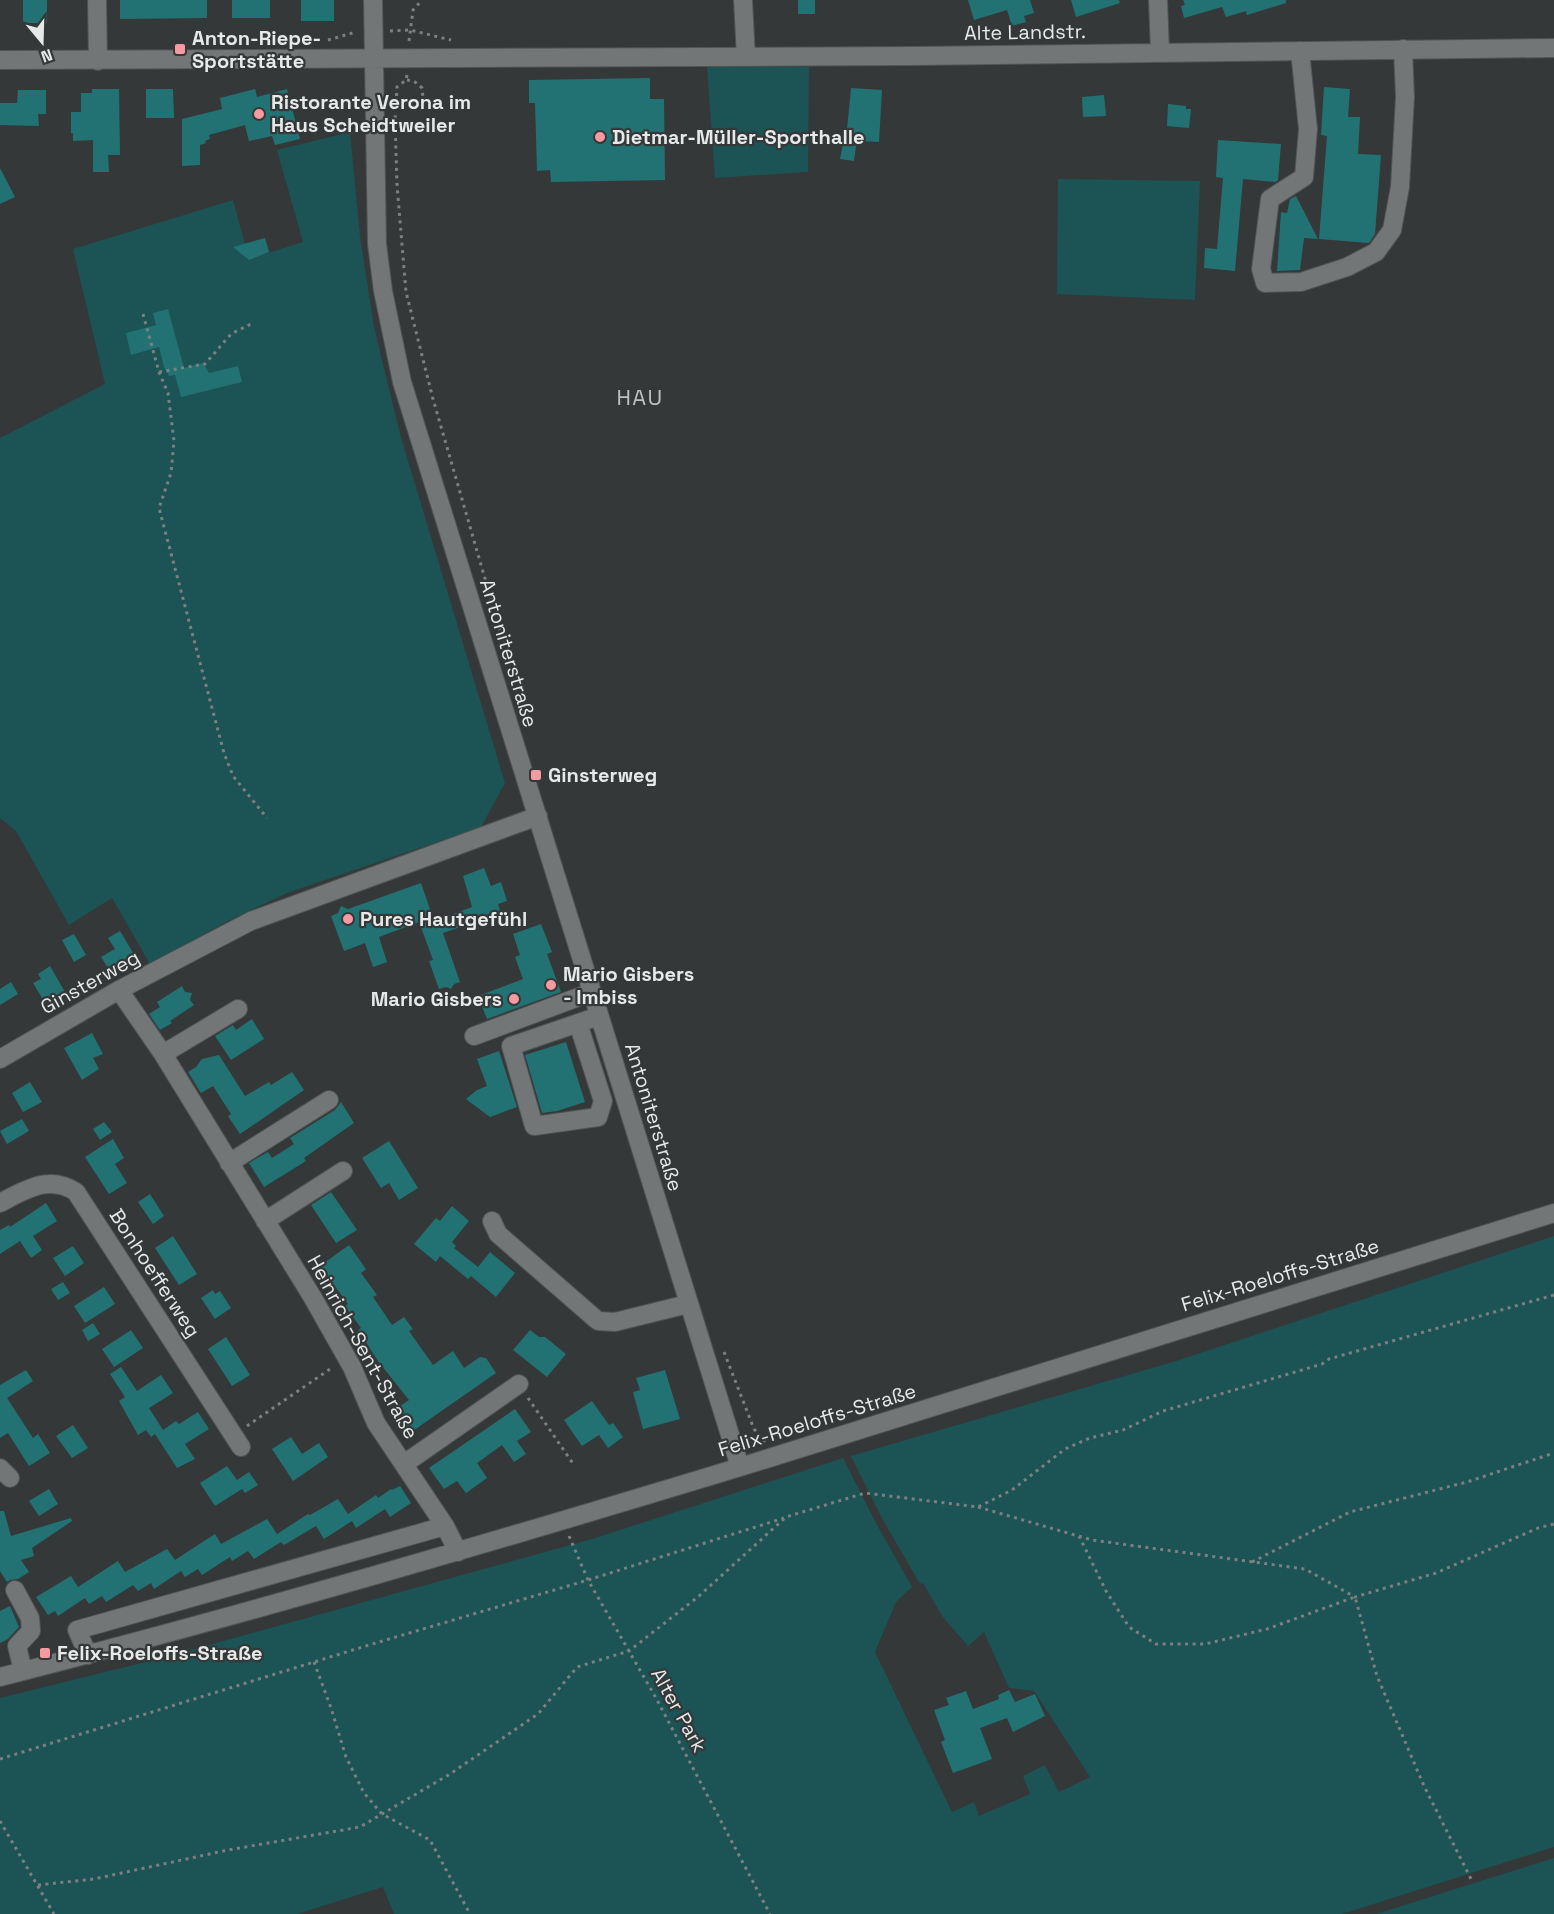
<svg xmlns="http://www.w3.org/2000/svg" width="1554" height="1914" font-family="'Space Grotesk',sans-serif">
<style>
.green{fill:#1c5354}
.building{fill:#237273}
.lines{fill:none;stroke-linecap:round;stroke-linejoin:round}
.minor-casing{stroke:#515454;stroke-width:20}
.path{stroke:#7c8080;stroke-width:3;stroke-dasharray:3 4.5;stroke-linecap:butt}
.minor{stroke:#727676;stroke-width:18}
.poi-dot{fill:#f49aa0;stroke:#343838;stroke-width:2}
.labels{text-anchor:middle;stroke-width:4.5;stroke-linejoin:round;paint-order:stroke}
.street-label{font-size:20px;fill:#e7e9e9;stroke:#343838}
.poi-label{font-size:20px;font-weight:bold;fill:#e7e9e9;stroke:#343838;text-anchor:start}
.quarter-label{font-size:22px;letter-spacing:1.5px;fill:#bcc0c0;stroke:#343838}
</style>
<rect width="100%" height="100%" fill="#343838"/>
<path class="green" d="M707,66L809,67L808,172L715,178Z
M350,132L360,236L374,327L400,434L505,783L481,827L287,893L226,922L150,964L112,898L69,925L16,831L0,818V438L105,384L73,249L233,200L249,259L303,242L277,150Z
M1058,179L1200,181L1195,300L1057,294Z
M1554,1236V1847L1342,1914H394L383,1887L297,1914H0V1698L158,1659L592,1539L843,1458L877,1525L912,1587L896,1602L875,1652L952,1812L974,1802L979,1816L1030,1794L1023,1776L1045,1765L1059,1792L1090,1777L1034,1691L1009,1688L984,1632L968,1646L942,1616L923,1583L920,1584L883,1520L851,1456L1176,1361Z
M1554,1858V1914H1376Z"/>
<path class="building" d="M23,0H47V23H23Z
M120,0H207V18L120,19Z
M232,0H270V18H232Z
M301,0H334V21H301Z
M798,0H815V14H798Z
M968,0H1030L1034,13L1024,16L1026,22L1012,26L1007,10L974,20Z
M1071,0H1119L1120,3L1076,17Z
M1183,0H1286V3L1247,15L1246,11L1226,17L1222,7L1184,18L1181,6L1185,5Z
M650,78V99H664L665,180L551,182L550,170L537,171L535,103H529V80Z
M1324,87L1350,89L1348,117H1360L1358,154L1381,155L1375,234L1369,243L1319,239L1327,136L1321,135Z
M851,88L882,90L879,142L846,140Z
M92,89H119L120,155H108L109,172H93V140L73,141V133H71V112H81V93H92Z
M146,89H173L174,118H146Z
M255,89L257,97L287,89L300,139L275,145L272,136L249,141L245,125L209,135L210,139L205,141L206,143L200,145V165L182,166V119L222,109L220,98Z
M18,90H46V114H38L39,126L0,125V103H17Z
M1104,95L1106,116L1083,117L1082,97Z
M1168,104L1186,106V109H1191L1189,128L1167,126Z
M1218,140L1281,144L1278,180L1276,182L1243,179L1235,271L1204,268L1205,248L1217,249L1223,178L1216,177Z
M843,144L856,146L854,161L840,159Z
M0,168L15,197L0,204Z
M1296,196L1318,239L1304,238L1300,270L1277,271L1281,212L1287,213L1290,199Z
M265,238L269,252L249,260L233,247Z
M168,309L184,368L203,363L209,373L238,366L242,382L181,397L175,375L169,376L164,367L159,347L131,355L126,333L156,325L153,313Z
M484,868L491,886L501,882L507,901L498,904L501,913L443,933L460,982L454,984L451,989L446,987L439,989L429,961L433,960L419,922L379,937L387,962L373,967L365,943L344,951L331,916L338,913L341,906L348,909L421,883L434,921L472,907L463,876Z
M541,924L552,952L547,954L561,992L487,1019L478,996L523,979L515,957L520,955L513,934Z
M120,931L135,956L110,971L101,957L115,949L108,938Z
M74,934L86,955L74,962L62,940Z
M50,966L65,992L45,1003L33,983L41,979L38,974Z
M11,982L18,994L0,1005V989Z
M182,986L185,992L192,993L190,1000L194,1005L170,1021L172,1023L160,1030L149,1014L160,1007L157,1002Z
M252,1019L264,1039L231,1060L215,1036L233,1025L236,1030Z
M92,1033L103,1054L93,1058L99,1069L82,1080L64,1048Z
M566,1042L585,1102L557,1111L542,1113L525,1055Z
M499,1051L517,1107L490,1117L466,1099L477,1090L487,1086L477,1059Z
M219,1055L245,1096L269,1082L271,1085L292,1072L304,1090L240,1134L228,1116L231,1114L213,1086L201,1093L188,1072L196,1067L202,1059Z
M30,1082L42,1102L23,1112L12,1093Z
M341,1102L354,1123L304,1158L306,1161L264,1187L249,1163L268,1152L272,1158L294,1144L290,1138L335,1110Z
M22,1119L29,1131L7,1144L0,1131Z
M104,1122L112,1132L100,1140L93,1129Z
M113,1139L124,1158L115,1164L127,1183L109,1194L85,1157Z
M389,1141L418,1188L399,1200L389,1183L381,1188L362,1158Z
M331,1192L357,1230L336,1243L311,1205Z
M150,1194L164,1216L153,1224L138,1202Z
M46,1203L57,1221L33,1236L42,1250L31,1258L20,1241L0,1254V1230L9,1225L10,1227Z
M452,1206L469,1221L452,1242L456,1246L454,1248L478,1267L490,1252L515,1273L496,1297L471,1276L468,1279L440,1256L436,1262L414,1244L436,1218L440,1221Z
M173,1236L197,1274L179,1285L155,1248Z
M349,1245L366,1269L361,1273L377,1295L373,1297L392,1325L404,1317L413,1329L409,1331L433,1365L453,1351L464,1368L480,1357L486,1358L496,1373L407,1435L391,1412L409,1400L378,1361L358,1330L361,1328L345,1306L348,1304L320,1266Z
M73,1246L84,1263L65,1276L53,1258Z
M63,1282L70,1293L58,1300L51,1289Z
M104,1287L115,1304L85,1323L74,1306Z
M213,1290L215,1294L220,1291L231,1308L215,1319L201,1298Z
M93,1323L100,1334L88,1341L82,1330Z
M131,1330L143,1348L114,1367L102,1349Z
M530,1330L539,1337H545L566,1354L547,1377L513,1350Z
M226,1337L250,1375L232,1386L208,1349Z
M121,1367L137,1391L161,1375L173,1393L149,1408L163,1430L176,1421L179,1424L198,1412L209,1429L185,1444L195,1459L177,1468L155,1434L151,1437L146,1430L138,1435L119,1401L125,1397L110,1374Z
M26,1370L33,1381L7,1398L33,1438L38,1434L50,1453L29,1466L8,1433L0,1438V1385Z
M665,1370L680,1419L643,1429L633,1392L640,1390L636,1378Z
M592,1401L609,1425L613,1423L623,1437L608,1448L599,1435L582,1446L564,1420Z
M515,1409L531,1432L517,1441L526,1454L514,1462L502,1445L477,1463L487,1478L466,1493L457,1481L444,1489L429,1468Z
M73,1425L88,1448L72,1458L56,1436Z
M291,1437L302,1454L319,1443L328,1457L293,1481L272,1449Z
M227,1466L237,1480L249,1472L258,1485L245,1493L242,1489L215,1506L200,1483Z
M400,1486L411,1503L390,1517L385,1509L356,1528L352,1521L324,1539L316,1526L284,1545L281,1542L254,1559L248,1551L232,1561L230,1557L202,1575L198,1569L185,1577L181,1571L154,1589L151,1583L138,1591L133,1585L106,1602L102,1596L89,1604L85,1598L58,1616L55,1611L48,1615L36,1597L71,1576L78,1587L118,1561L125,1572L167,1549L175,1560L215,1534L221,1544L267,1519L277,1534L308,1514L310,1515L338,1499L348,1514L376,1495L378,1498L391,1489L392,1490Z
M49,1489L58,1504L39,1516L29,1501Z
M0,1511H4L11,1536L71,1518L72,1521L32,1548L34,1556L21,1560L29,1572L18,1579L10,1580L7,1582L0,1571Z
M10,1606L19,1627L8,1639L0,1643V1611Z
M1009,1690L1015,1702L1035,1694L1045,1716L1013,1732L1007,1718L980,1728L992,1759L953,1773L941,1742L945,1740L934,1710L949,1705L946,1698L966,1691L973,1709L999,1699L998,1695Z"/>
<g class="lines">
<g class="minor-casing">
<path id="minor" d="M97,0L98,61
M373,0L377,244L383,291L402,382L740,1467
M743,0L746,57
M1158,0L1160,52
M1300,51L1308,129L1304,177L1270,199L1261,269L1265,283L1301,282L1347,267L1376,252L1392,230L1400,187L1405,97L1403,49
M0,60L913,56L1554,48
M119,990L163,1054L313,1298L352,1367L376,1423L445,1526L458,1552
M578,1023L603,1101L598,1117L534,1126L511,1046L599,1016
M474,1036L592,992
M163,1054L238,1009
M0,1059L119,990L251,921L538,816
M229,1163L329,1100
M0,1203C25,1190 49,1174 76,1192L241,1447
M265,1221L343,1171
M492,1221L498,1234L598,1321L615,1322L688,1304
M404,1464L519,1384
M0,1468L10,1478
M15,1590L30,1618L31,1631L17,1646L23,1671
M88,1655L77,1630L445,1526
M0,1677C248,1614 493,1542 737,1468C1010,1385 1282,1299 1554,1213"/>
</g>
<path class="path" d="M390,31L410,30L451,40
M328,40L356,32
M409,41L413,10L422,0
M407,75L406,80L397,87L395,120L397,185L406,292L433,399L508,658
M407,80L414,81L422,88L423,98L431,102
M143,314L159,372L168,393L174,441L171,473L159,508L224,753L233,776L267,818
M159,372L205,364L231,334L253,323
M724,1352L754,1429L765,1442
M528,1398L574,1465
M247,1426L333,1367
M978,1507L1092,1540L1305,1569L1355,1597L1436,1573L1538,1528L1554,1524
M569,1536L588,1580L656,1698L770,1914
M1079,1536L1106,1591L1129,1627L1156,1644H1205L1267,1629L1355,1597L1377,1676L1424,1786L1471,1879
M1252,1562L1350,1512L1467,1482L1554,1453
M314,1662L331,1708L346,1757L364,1793L382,1814L430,1840L470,1914
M0,1759L369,1645L588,1580L784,1518
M0,1821L54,1914
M38,1885L94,1879L228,1850L360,1827L450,1774L538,1714L577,1667L629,1651L699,1596L786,1517L865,1493L978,1507L1012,1490L1065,1449L1090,1438L1123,1430L1163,1411L1322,1364L1329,1359L1554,1295"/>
<use href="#minor" class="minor"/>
</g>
<g class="poi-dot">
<rect x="174" y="43" width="12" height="12" rx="3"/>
<circle cx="259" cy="114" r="6"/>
<circle cx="600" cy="137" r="6"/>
<rect x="530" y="769" width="12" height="12" rx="3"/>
<circle cx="348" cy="919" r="6"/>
<circle cx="551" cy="985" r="6"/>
<circle cx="514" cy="999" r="6"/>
<rect x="39" y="1647" width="12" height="12" rx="3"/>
</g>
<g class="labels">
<g class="street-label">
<text transform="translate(1025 32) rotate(-1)" y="7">Alte Landstr.</text>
<text transform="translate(509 653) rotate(73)" y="7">Antoniterstraße</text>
<text transform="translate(90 982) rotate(-29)" y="7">Ginsterweg</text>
<text transform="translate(654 1117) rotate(73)" y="7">Antoniterstraße</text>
<text transform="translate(155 1273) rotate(57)" y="7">Bonhoefferweg</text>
<text transform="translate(1280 1275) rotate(-17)" y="7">Felix-Roeloffs-Straße</text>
<text transform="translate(363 1347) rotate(61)" y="7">Heinrich-Sent-Straße</text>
<text transform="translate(817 1420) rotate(-17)" y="7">Felix-Roeloffs-Straße</text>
<text transform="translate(679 1710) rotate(61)" y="7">Alter Park</text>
</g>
<g class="poi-label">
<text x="192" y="45">Anton-Riepe-<tspan x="192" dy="23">Sportstätte</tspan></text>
<text x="271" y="109">Ristorante Verona im<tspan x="271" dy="23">Haus Scheidtweiler</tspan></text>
<text x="612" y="144">Dietmar-Müller-Sporthalle</text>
<text x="548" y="782">Ginsterweg</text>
<text x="360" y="926">Pures Hautgefühl</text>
<text x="563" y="981">Mario Gisbers<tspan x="563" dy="23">- Imbiss</tspan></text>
<text x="502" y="1006" text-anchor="end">Mario Gisbers</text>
<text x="57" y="1660">Felix-Roeloffs-Straße</text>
</g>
<g class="quarter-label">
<text x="640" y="405">HAU</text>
</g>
</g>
<g transform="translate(42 42) rotate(161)" stroke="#343838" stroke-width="4.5" paint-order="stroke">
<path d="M0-4.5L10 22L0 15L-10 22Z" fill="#e7e9e9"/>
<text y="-9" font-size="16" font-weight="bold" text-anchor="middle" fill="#e7e9e9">N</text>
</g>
</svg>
